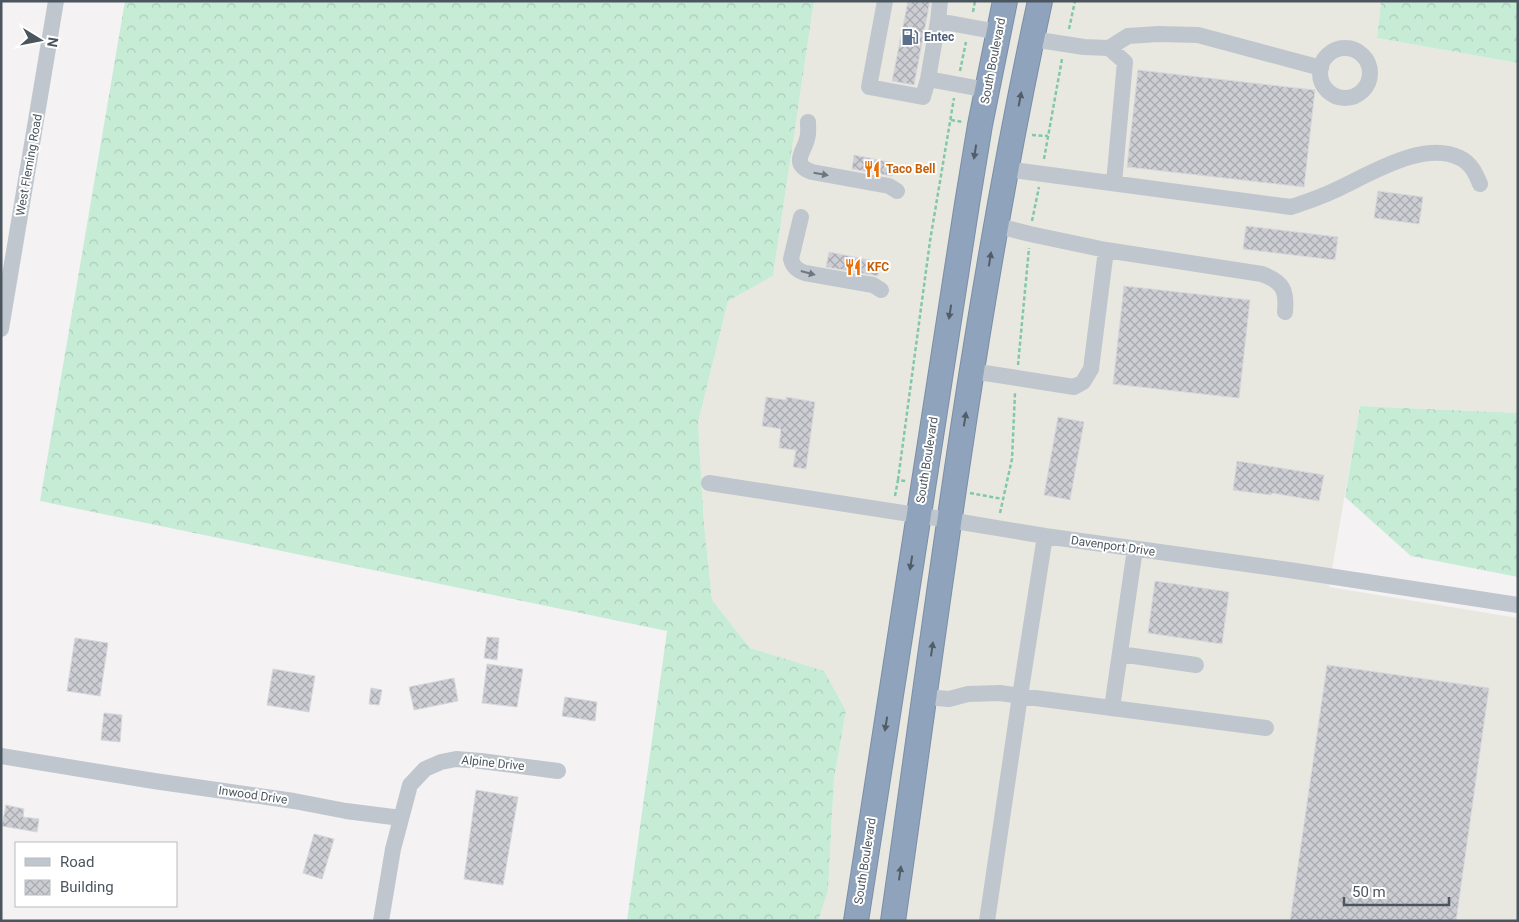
<svg xmlns="http://www.w3.org/2000/svg" width="1519" height="922" font-family="Roboto,sans-serif">
<style>
.commercial{fill:#e9e8e0}
.forest{fill:url(#forest-crowns)}
.building{fill:url(#building-cross-hatch);stroke:#d7d8dd}
.lines{fill:none;stroke-linecap:round;stroke-linejoin:round}
.highway-casing{stroke:#7a8ea7;stroke-width:26}
.path{stroke:#81c8a8;stroke-width:2.5;stroke-dasharray:4 2.5;stroke-linecap:butt}
.minor{stroke:#bfc6cd;stroke-width:16}
.highway{stroke:#8fa3bc;stroke-width:24}
.oneway{fill:#525d67}
.oneway2{fill:#6e777f}
.labels{text-anchor:middle;stroke-width:4;stroke-linejoin:round;paint-order:stroke}
.service-label{font-size:12px;font-weight:bold;fill:#4e5e75;stroke:#fff;text-anchor:start}
.street-label{font-size:12px;fill:#4b555e;stroke:#fff}
.food-label{font-size:12px;font-weight:bold;fill:#c56008;stroke:#fff;text-anchor:start}
</style>
<defs>
<pattern id="forest-crowns" width="20" height="18" patternUnits="userSpaceOnUse" patternTransform="scale(1.25)"><rect width="20" height="18" fill="#c6ecd6"/><path d="M2 6a3 3 0 1 1 6 0M12 15a3 3 0 1 1 6 0" fill="none" stroke="#acccba"/></pattern>
<pattern id="building-cross-hatch" width="8" height="8" patternUnits="userSpaceOnUse" patternTransform="scale(1.25)"><rect width="8" height="8" fill="#cdced4"/><path d="M0 0l8 8M0 8l8-8" fill="none" stroke="#a8aaaf"/></pattern>
</defs>
<rect width="100%" height="100%" fill="#f4f2f2"/>
<path class="commercial" d="M814,1H1381L1377,38L1518,63V413L1360,406L1329,587L1518,618V921H818L828,891L834,779L846,711L824,672L750,648L712,600L704,524L698,423L728,301L773,276Z"/>
<path class="forest" d="M125,1H814L773,276L728,301L698,423L704,524L712,600L750,648L824,671L846,711L834,779L828,891L818,921H627L667,631L40,501Z
M1381,1H1518V63L1377,38Z
M1360,406L1518,413V577L1411,556L1345,497Z"/>
<path class="building" d="M908,1H930L914,85L892,81Z
M1138,70L1315,90L1304,187L1127,167Z
M854,155L894,163L892,176L852,169Z
M1378,191L1423,197L1419,224L1374,218Z
M1246,226L1338,237L1335,260L1243,249Z
M829,252L880,262L878,276L826,267Z
M1124,286L1250,300L1239,398L1113,384Z
M766,397L786,400V397L815,402L806,469L793,467L796,450L779,448L781,429L762,426Z
M1058,417L1084,422L1070,500L1044,495Z
M1237,461L1324,475L1319,501L1272,493L1271,495L1233,490Z
M1155,581L1229,592L1222,644L1148,633Z
M487,637L499,638L497,660L484,658Z
M75,638L108,643L100,696L67,691Z
M487,664L523,669L517,707L482,703Z
M1327,665L1489,688L1456,921H1290Z
M273,669L315,676L309,712L267,705Z
M454,678L458,701L414,710L409,687Z
M371,688L382,690L379,705L369,704Z
M565,697L597,702L595,721L562,716Z
M104,713L122,715L120,742L101,740Z
M476,790L518,797L503,885L464,879Z
M6,805L24,809L23,817L39,819L37,832L2,826Z
M314,834L334,839L322,879L303,873Z"/>
<g class="lines">
<g class="highway-casing">
<path id="highway" d="M856,921L967,204L980,125L1005,1
M893,921C937,613 974,305 1040,1"/>
</g>
<path class="path" d="M973,12L975,1
M1069,29L1075,1
M960,71L966,42
M951,120L963,122
M1032,135L1048,136
M1044,159L1062,59
M1032,221L1039,187
M1018,365L1029,248
M898,480L930,241L954,98
M970,493L1003,499
M895,496L898,480L906,481
M1000,513L1012,459L1015,393"/>
<path class="minor" d="M885,1L869,87L923,97L928,79
M938,21L940,1
M1032,39L1084,47L1109,48L1125,62L1114,183
M1320 73a25 25 0 1 1 50 0a25 25 0 1 1-50 0Z
M1109,48L1128,36L1158,34L1198,35L1321,68
M987,90L928,79L938,21L998,32
M808,122C808,127 809,134 807,139C804,152 790,164 812,172L889,186L897,191
M1006,169L1291,207C1302,203 1313,200 1324,195C1360,181 1420,138 1460,158C1471,163 1476,174 1480,184
M801,217L791,259C793,267 797,270 805,273L873,285L881,290
M1106,250L1262,274C1283,282 1287,290 1285,312
M1,329L56,1
M972,371L1074,387L1083,382L1091,369L1106,250L1030,234L995,225
M709,483L949,520L1045,536L1289,570L1518,605
M1045,536L1020,696L1112,708L1135,549
M1120,654L1196,665
M925,697L949,699L968,694L1000,693L1020,696L987,921
M1112,708L1266,728
M1,756L154,781L294,801L346,811L401,818
M381,921L393,849L410,785L425,769L441,762L456,759L481,761L558,771"/>
<use href="#highway" class="highway"/>
</g>
<defs><path id="oneway-solid" d="M-6-.8H1V-3.2L6.5 0L1 3.2V.8H-6Z" transform="scale(1.25)"/></defs>
<g class="oneway">
<use href="#oneway-solid" transform="translate(1020 99) rotate(-79)"/>
<use href="#oneway-solid" transform="translate(975 152) rotate(99)"/>
<use href="#oneway-solid" transform="translate(990 259) rotate(-81)"/>
<use href="#oneway-solid" transform="translate(950 312) rotate(99)"/>
<use href="#oneway-solid" transform="translate(965 419) rotate(-81)"/>
<use href="#oneway-solid" transform="translate(911 563) rotate(99)"/>
<use href="#oneway-solid" transform="translate(932 649) rotate(-82)"/>
<use href="#oneway-solid" transform="translate(886 724) rotate(99)"/>
<use href="#oneway-solid" transform="translate(900 873) rotate(-82)"/>
</g>
<g class="oneway2">
<use href="#oneway-solid" transform="translate(821 174) rotate(10)"/>
<use href="#oneway-solid" transform="translate(808 273) rotate(15)"/>
</g>
<defs>
<g id="fuel-bare" transform="scale(1.35)"><path d="M-5.5-6h7V0h2V4h1.3V-2.5L3-4.5l.8-.8L6-3V5H2.5V1h-1V6h-7ZM-4.2-4.7v3.2H.2V-4.7Z" fill="#5c6f8a" stroke="#fff" stroke-width="2.5" paint-order="stroke"/></g>
<g id="restaurant-bare" transform="scale(1.35)"><path d="M-5-6h1v4h1v-4h1v4h1v-4h1v5L-1.5 .5V6h-2V.5L-5-1ZM5-6V6H3V1.5H1.5Q1.5-4 5-6Z" fill="#e8710a" stroke="#fff" stroke-width="2.5" paint-order="stroke"/></g>
</defs>
<g fill-rule="evenodd">
<use href="#fuel-bare" x="910" y="37"/>
<use href="#restaurant-bare" x="872" y="169"/>
<use href="#restaurant-bare" x="853" y="267"/>
</g>
<g class="labels">
<g class="service-label">
<text x="924" y="41">Entec</text>
</g>
<g class="street-label">
<text transform="translate(993 61) rotate(-79)" y="4">South Boulevard</text>
<text transform="translate(29 165) rotate(-80)" y="4">West Fleming Road</text>
<text transform="translate(927 460) rotate(-81)" y="4">South Boulevard</text>
<text transform="translate(1113 546) rotate(8)" y="4">Davenport Drive</text>
<text transform="translate(493 763) rotate(6)" y="4">Alpine Drive</text>
<text transform="translate(253 795) rotate(8)" y="4">Inwood Drive</text>
<text transform="translate(865 861) rotate(-81)" y="4">South Boulevard</text>
</g>
<g class="food-label">
<text x="886" y="173">Taco Bell</text>
<text x="867" y="271">KFC</text>
</g>
</g>
<rect width="1519" height="922" fill="none" stroke="#4b555e" stroke-width="5"/>
<rect x="15" y="842" width="162" height="65" fill="#ffffff" stroke="#b7bbbf"/>
<rect x="25" y="858" width="25" height="8" fill="#bfc6cd" stroke="#b7bbbf"/>
<text x="60" y="867" font-size="15" fill="#4b555e">Road</text>
<rect x="25" y="880" width="25" height="15" fill="url(#building-cross-hatch)" stroke="#b7bbbf"/>
<text x="60" y="892" font-size="15" fill="#4b555e">Building</text>
<g transform="translate(40 40) rotate(100)" stroke="#ffffff" stroke-width="4" paint-order="stroke">
<path d="M0-4L9 19L0 12L-9 19Z" fill="#4b555e"/>
<text y="-8" font-size="14" font-weight="bold" text-anchor="middle" fill="#4b555e">N</text>
</g>
<path d="M1344 897v8h105v-8" fill="none" stroke="#4b555e" stroke-width="2.5"/>
<text x="1352" y="897" font-size="15" fill="#4b555e" stroke="#ffffff" stroke-width="4" paint-order="stroke">50 m</text>
</svg>
